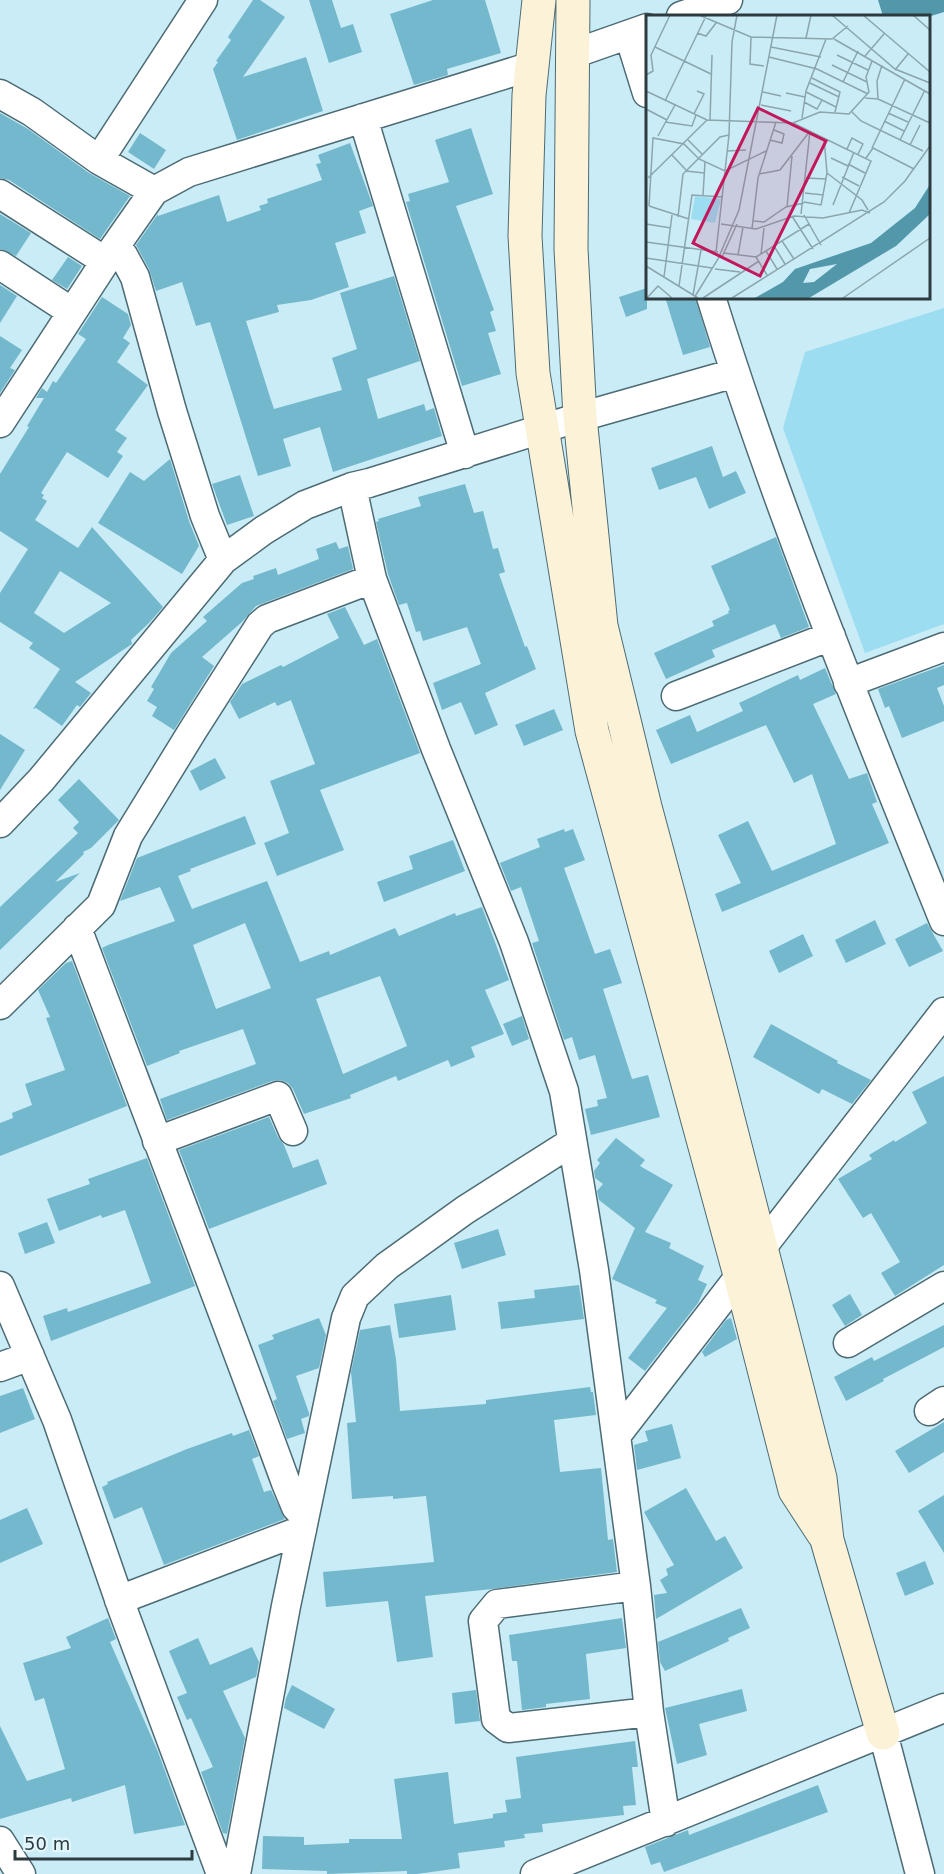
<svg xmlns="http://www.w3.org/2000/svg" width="944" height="1874" font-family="'DejaVu Sans',sans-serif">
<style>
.green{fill:#9cddf1}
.water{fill:#5397ab}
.building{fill:#73b8cc;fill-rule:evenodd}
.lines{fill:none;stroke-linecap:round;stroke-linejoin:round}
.street-casing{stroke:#4c6b74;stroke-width:31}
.secondary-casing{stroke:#4c6b74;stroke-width:35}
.street{stroke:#fff;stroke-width:28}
.secondary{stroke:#fbf2d8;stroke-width:33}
.inset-road{fill:none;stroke:#8ba5ad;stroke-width:1.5}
.view{fill:#c2185b;fill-opacity:0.15;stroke:#c2185b;stroke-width:3}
.inset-edge{fill:none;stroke:#2d3b3f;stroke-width:3}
</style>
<rect width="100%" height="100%" fill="#caecf6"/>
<path class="green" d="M944,308V624L865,653L783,428L805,352Z"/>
<path class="water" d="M878,0H944V12L928,17L883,16Z"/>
<path class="building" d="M253,0H260L285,17L243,77L306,57L323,111L237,140L213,69L218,62L216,61L231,40L228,37Z
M309,0H332L341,28L353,24L362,52L329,63Z
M433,0H485L501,53L447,69L448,75L414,85L390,14Z
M0,113L28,129L89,173L130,196L100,239L9,180L0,178Z
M471,128L493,194L456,206L494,310L490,312L496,331L488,333L501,374L462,386L406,202L410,201L408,194L449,182L435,140Z
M140,133L166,150L154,169L128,152Z
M350,143L373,206L359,211L366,233L335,243L349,287L311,300L277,305L279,312L246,321L270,397L274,409L342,390L332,358L357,349L340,293L394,276L420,361L367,379L378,419L424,404L426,411L434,408L442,436L333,472L320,427L283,439L291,466L258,476L210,322L196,326L182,282L156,291L149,269L136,245L158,214V216L219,195L227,222L261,210L259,206L268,203L267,199L322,180L316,164L321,163L318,155Z
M0,214L31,233L16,256L0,249Z
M68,257L82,266L67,289L52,280Z
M0,285L17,296L0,323Z
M647,288V309L626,317L619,297Z
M102,297L128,314L131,325L123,338L130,343L117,362L148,385L115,430L127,438L117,452L123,456L108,478L67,452L41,493L44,495L42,498L47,501L35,520L78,548L92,527L163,607L149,623L131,640L132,644L75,682L91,693L80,707L77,705L62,726L36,708L33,709L60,669L29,648L33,643L0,622V593L28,549L0,531V474L29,427L27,426L44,398H36L42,388L47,392L53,381L56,383L86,339L78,334ZM60,571L111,603L64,633L34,613Z
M665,297H695L710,347L683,355Z
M0,336L22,350L10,368L15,370L0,393Z
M712,446L723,477L736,471L746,493L709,509L696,477L659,490L651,468Z
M170,459L189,521L199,546L182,574L98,523L130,472L144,481Z
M240,475L254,516L227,525L212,484Z
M465,484L474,513L483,511L493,549L498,548L505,572L499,574L525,647L527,646L536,669L485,693L498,725L475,735L461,702L442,710L433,683L481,664L467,627L423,641L420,631L416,632L407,603L399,605L388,574L376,522L379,521L378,519L421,506L418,497Z
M776,537L809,627L781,638L775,624L712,650L715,657L666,679L654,653L714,626L712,621L729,613L728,611L730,610L711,566Z
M336,542L339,549L348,546L353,569L256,606L242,622L202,657L214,666L174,730L152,716L157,707L147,701L154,689L151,687L171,653L207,621L203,617L242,583L254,579L253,576L276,568L278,575L319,559L316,549Z
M345,607L364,645L377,639L420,753L320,790L344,850L277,876L264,843L289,833L270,781L315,764L291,700L277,706L275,702L239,719L230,702L242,684L281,665L283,667L339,638L327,614Z
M944,665V685L937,688L944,706V721L902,738L889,706L885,708L878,689Z
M825,668L836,694L813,704L849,779L867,773L877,802L872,804L889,843L722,912L715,894L741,883L718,835L748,821L772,871L836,844L812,774L794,783L766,725L671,764L656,730L690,715L697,732L743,711L739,703L798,675L800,680Z
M554,709L563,730L524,746L515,725Z
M0,734L25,750L0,790Z
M215,758L226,778L200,791L190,771Z
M79,779L119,820L91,848L83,852L84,854L55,882L80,873L0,950V907L78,833L73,828L79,822L58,800Z
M245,816L256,844L190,869L191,871L178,876L192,909L267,881L300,962L329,951L330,955L395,928L399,936L455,913L456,916L482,907L509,980L485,990L504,1034L471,1047L475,1057L451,1067L448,1060L398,1081L396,1076L350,1095L351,1098L304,1114L293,1089L288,1083L280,1080L272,1081L167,1120L160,1099L256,1064L243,1029L179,1051L180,1053L147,1066L102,948L108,945L175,921L160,887L120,901L137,858ZM245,923L271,988L216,1009L193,945ZM380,976L407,1046L343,1074L316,999Z
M564,829L565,832L573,829L585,860L564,868L595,954L610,949L622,983L603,989L632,1079L648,1075L660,1117L591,1135L585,1109L598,1106L597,1100L607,1098L595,1055L579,1060L572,1037L564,1040L532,943L539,941L521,887L511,891L500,863L540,847L537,839Z
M453,840L465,871L384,902L377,882L413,869L409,856Z
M875,920L886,944L846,963L835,940Z
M927,923L943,951L909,967L895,939Z
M803,934L813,956L779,973L769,951Z
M72,961L127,1106L0,1156V1123L13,1118L12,1113L32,1105L25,1084L65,1070L46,1018L50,1017L38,990L66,963Z
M522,1016L529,1039L512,1046L503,1024Z
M771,1024L838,1061L837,1063L871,1080L852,1104L822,1089L819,1094L753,1057Z
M944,1076V1265L895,1296L881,1273L900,1262L871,1213L863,1218L838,1179L872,1159L869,1155L894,1140L895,1142L927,1123L912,1092Z
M269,1117L278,1137L284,1145L293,1168L318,1159L327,1184L209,1229L179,1150Z
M616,1138L645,1160L640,1166L673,1185L645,1232L671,1243L669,1248L704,1266L698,1280L707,1284L698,1303L645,1371L628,1358L667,1308L655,1303L657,1300L612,1279L635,1228L599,1200L597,1191L603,1184L595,1178L594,1171L600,1163L597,1160Z
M147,1158L195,1286L51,1341L43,1316L67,1308L68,1312L151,1283L125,1210L102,1218L101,1215L59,1231L47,1199L90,1184L88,1179Z
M47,1222L55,1243L25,1254L18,1233Z
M498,1229L506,1255L462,1269L454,1243Z
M579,1285L584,1319L501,1329L498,1302L535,1298L534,1290Z
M850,1294L862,1315L845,1326L832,1305Z
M451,1295L456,1330L399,1338L394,1304Z
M319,1318L326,1335L319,1368L296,1376L309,1413V1416L301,1419L305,1433L287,1439L273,1401L277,1399L258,1345L274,1339L272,1335Z
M731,1318L737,1339L705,1357L702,1352L726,1320Z
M390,1325L396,1359L400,1411L486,1404V1400L590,1387L591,1392H593L596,1415L554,1420L560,1472L601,1468L608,1540L613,1539L617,1572L492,1589L425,1596L433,1657L397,1662L388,1601L326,1607L323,1572L434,1562L426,1496L393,1499V1496L352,1499L347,1423L356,1422L351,1372L360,1330Z
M944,1325V1347L883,1379L884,1381L846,1401L834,1377L872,1357L874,1361Z
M23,1388L35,1419L0,1433V1396Z
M944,1422V1452L909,1473L895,1451Z
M672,1424L681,1458L637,1470L634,1445L648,1441L645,1431Z
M249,1430L259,1456L252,1459L264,1492L271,1490L285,1519L164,1565L142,1507L114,1519L102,1487L108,1484L107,1482L187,1449L232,1433L233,1436Z
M686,1488L716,1541L725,1536L743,1568L656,1619L654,1595L667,1593L660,1580L668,1575L666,1569L674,1565L644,1512Z
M944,1495V1553L918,1511Z
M27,1508L43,1544L0,1563V1520Z
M925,1561L934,1584L905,1596L896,1573Z
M741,1608L750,1628L728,1638L729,1641L665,1671L660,1662L658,1642Z
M108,1618L116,1639L110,1642L158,1752L185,1825L134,1834L125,1785L72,1802L71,1798L0,1819V1726L27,1781L65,1769L44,1698L35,1701L23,1663L71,1648L66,1637Z
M622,1618L626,1648L586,1654L590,1699L546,1704V1707L522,1710L517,1661H512L509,1635Z
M198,1638L210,1665L252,1647L259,1662L256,1677L223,1691L245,1738L227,1834L223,1833L201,1772L213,1767L191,1718L187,1720L177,1697L187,1693L169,1651Z
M292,1685L335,1709L324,1729L284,1708L286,1698Z
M742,1689L747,1711L699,1724L707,1755L677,1764L665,1708Z
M476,1690L480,1721L455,1724L452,1693Z
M635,1741L638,1767H632L636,1805L623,1806L624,1815L542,1824L543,1832L524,1834L525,1838L504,1841L505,1847L458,1853L460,1868L417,1874H407V1871L327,1874V1871L262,1869L263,1836L304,1837V1845L349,1843V1839H402L394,1779L448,1772L454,1824L493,1818V1814L507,1812L505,1800L521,1798L516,1757Z
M818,1785L828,1812L664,1872L660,1862L651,1865L645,1847L688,1830L689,1835Z"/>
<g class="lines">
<g class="street-casing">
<path id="street" d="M681,16L728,0
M629,35L647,93
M573,54L647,28
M0,94L32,112L99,160L154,191L189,172L532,66
M363,118L465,454
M99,160L203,0
M0,194L105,261
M114,248L123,255L135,277L172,411L205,516L223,560
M0,265L72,312
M711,297C777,509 861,715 944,921
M0,423L114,248L154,191
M352,487L372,579L436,749L514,942L564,1091L594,1270L636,1586L649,1712L666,1822
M848,683L944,647
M676,696L831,636
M0,823L41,780L223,560L264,530L305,505L352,487L369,483L580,417L735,373
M77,928C147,1113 218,1297 286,1483L296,1507L304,1516
M0,1005L101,905L128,836L193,730L260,625L267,619L372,579
M157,1141L278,1096L293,1131
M0,1286L57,1420L121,1605L221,1874
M848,1343L944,1286
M0,1367L30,1356
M929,1411L944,1401
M616,1436L944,1012
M636,1586L497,1604L483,1621L496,1719L508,1728L649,1712
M119,1600L302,1530
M883,1733L920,1874
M0,1841L21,1874
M236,1874L286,1606L346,1318L355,1296L387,1266L465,1210L572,1142
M535,1874L944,1708"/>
</g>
<g class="secondary-casing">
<path id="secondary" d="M539,0L529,95L525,236L533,373L592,731L740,1275L795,1490L823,1533
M573,0L571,249L580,417L601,626L645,807L715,1068L820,1478L827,1540L883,1733"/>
</g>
<use href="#street" class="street"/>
<use href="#secondary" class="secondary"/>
</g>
<g transform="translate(646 15)">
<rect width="284" height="284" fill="#caecf6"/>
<path d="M49,181L75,184L69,208L45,204Z" fill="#9cddf1"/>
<path d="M283,171V200L250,231L163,283H109L137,267L149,254L225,228L269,193ZM191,249L168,267L157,268L164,254Z" fill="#5397ab" fill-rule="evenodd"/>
<path class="inset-road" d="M53,0L105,22L186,24L202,11M186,0L249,54L284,68M217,0L284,57M267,0L284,15M51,18L60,21L70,8M105,22L104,49L118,51M160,23L165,0M188,24L284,79M9,32L65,59M125,32L175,42M191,40L222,55M219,41L238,19M123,42L171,54L222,79M186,50L221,67M249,55L262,39M0,60L7,56L5,40L24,0M166,63L194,77L189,97M197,67L212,36M164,68L193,82M0,76L61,105L147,108L174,97L203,99L223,77L220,62L226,46M117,77L135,81M160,77L190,92M140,78L159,82M219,83L232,84L284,108M232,84L231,66L236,50M19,86L60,1M158,87L171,94L176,85M115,90L145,96M0,94L21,105M206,97L215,106L277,136M242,98L262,107M48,99L58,79L51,76M156,103L160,76L180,24M64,106L66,40M238,106L258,116M19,107L46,111L50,100M147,108L225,146L203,198M12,121L29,90M42,125L56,139M124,125L136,128L138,119L128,115M254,125L279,75M264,130L274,110M226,133L259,64M201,134L206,123L217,129L212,139M81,136L100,135M26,140L40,155M185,143L202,151M220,143L227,133L268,154M202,149L219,158M40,156L58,158M181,158L216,185L222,195M113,159L134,155L164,116M196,162L213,171M2,163L61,105M160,163L180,164M159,178L177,180L181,158L178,123M57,180L59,147M158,187L175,190L177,180M187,190L208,137M3,191L7,123L38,129L53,144L79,156L120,136M3,191L43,204M141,192L146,141M155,199L164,116M158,200L175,230M146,201L167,234M32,202L37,159L74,122L83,120M108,206L118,207L140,192L158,188M0,209L25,213M75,209L110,214L148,201L177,203L216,195L224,198M106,214L112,163L130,107M136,226L148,244M0,227L72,237M128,231L139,249M120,236L131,254M70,237L83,120L86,27L91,0M78,238L110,242L121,260M115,239L118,213M92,240L97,212M76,242L91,209M110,242L163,209M0,243L66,253M0,251L52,283M69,254L94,257M18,262L26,200M33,271L46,180L77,182M47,280L55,235M1,283L12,271L26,283M48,283L72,244L93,195L131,0M57,283L113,246M86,283L238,187L259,166L284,131M197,283L284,223"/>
<path class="view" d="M112,93L180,126L114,261L47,228Z"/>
<rect width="284" height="284" class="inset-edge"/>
</g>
<path d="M15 1850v9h177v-9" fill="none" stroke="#2d3b3f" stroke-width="3"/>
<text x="24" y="1850" font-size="18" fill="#2d3b3f" stroke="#e2f6fd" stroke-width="4.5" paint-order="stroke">50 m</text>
</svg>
